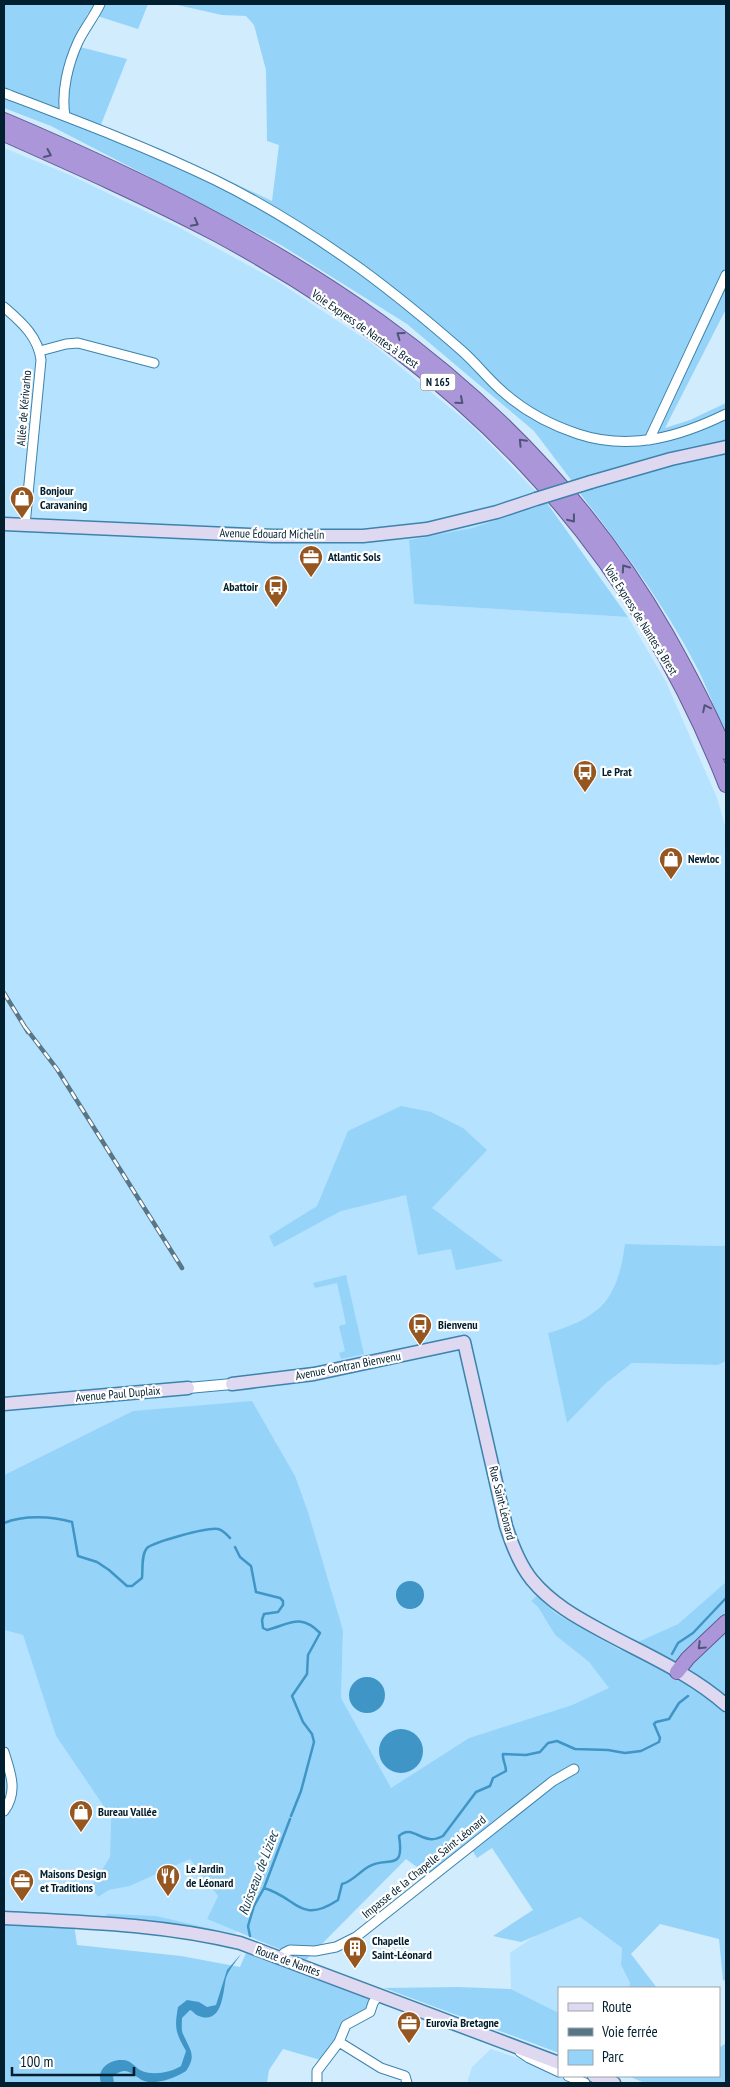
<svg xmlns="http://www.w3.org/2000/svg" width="730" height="2087" font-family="'PT Sans Narrow',sans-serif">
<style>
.built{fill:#b4e2ff}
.green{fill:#96d3f9}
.water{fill:#3f96c6}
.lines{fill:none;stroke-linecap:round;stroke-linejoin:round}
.stream{stroke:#3f96c6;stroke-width:2.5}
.minor-casing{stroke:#3d83ab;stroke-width:11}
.tertiary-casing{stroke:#3d83ab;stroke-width:12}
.secondary-casing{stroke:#3d83ab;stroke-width:15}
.trunk-casing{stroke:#625b97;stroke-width:16}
.minor{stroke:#fff;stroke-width:9}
.tertiary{stroke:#fff;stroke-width:10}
.secondary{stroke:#dfd8f1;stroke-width:12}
.trunk{stroke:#aa96d8;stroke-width:14}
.rail-casing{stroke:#597686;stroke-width:4.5}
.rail{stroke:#fff;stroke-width:2.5;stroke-dasharray:8;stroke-linecap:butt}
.secondary-bridge-casing{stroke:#3d83ab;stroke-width:15;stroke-linecap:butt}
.secondary-bridge{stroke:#dfd8f1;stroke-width:12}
.oneway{stroke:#4e557b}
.labels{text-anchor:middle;stroke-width:4.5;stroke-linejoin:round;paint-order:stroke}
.shield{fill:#fff;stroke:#4e626d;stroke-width:1}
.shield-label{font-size:11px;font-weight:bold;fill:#021f2f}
.street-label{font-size:12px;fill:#021f2f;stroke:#fff}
.poi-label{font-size:12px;font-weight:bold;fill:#021f2f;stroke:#fff;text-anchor:start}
.water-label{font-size:14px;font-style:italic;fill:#22465b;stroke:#fff}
</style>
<rect width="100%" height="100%" fill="#d0ecfd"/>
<path class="built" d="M4,148L70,175L178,227L277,281L371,343L472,426L547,503L472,528L409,540L414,604L628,617L666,682L717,798L726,829V1246L626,1244L622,1269L612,1293L594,1313L573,1326L548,1333L567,1423L605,1384L632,1363L718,1365L726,1361V1582L678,1624L620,1650L555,1613L537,1597L531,1601L538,1607L555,1635L589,1662L610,1688L572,1705L469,1738L390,1789L341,1698L343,1630L309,1515L275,1440L133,1411L4,1475Z
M4,1630L23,1635L56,1736L111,1817L110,1857L91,1887L98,1897L109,1890L130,1886L190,1859L218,1896L207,1919L237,1931L228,1943L142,1928L4,1922Z
M580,1917L622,1948L621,1965L630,1983L629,1988H559V2013L511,1989L510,1953L538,1934Z
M491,2049L559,2072V2076H569L591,2083H467L472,2067Z"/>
<path class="green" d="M4,4H148L138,29L88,13L72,45L127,59L100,127L161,149L272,201L279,145L267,141L266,70L254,25L246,16L222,15L173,4H726V309L665,428L690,420L726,403V440L685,448L572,481L534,431L407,324L281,245L51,126L4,108Z
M726,454V736C716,712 707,686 694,662C662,601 621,547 579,492L622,476Z
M547,503L628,617L414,604L409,540L472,528Z
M401,1106L431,1112L463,1128L487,1150L432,1208L503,1261L456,1270L451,1249L418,1255L406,1195L341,1211L274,1247L269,1236L317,1206L348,1131Z
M625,1244L726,1246V1361L718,1365L632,1363L605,1384L567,1423L548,1333C601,1318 618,1298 625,1244Z
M346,1275L364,1354L341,1359L339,1353L345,1351L339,1326L346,1324L337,1283L315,1288L313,1283Z
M252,1401L295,1476L309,1515L343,1630L341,1698L391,1788L469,1738L572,1705L609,1688L589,1662L555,1635L538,1607L531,1601L537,1596L555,1613L620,1650L678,1624L726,1582V1981L723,1980L719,1939L660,1924L631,1954L657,1988H629L630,1983L621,1965L622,1948L580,1917L521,1942L493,1936L533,1910L492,1848L477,1858L468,1843L429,1876L406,1859L306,1960L207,1919L218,1896L190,1859L130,1886L109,1890L98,1897L91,1887L110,1857L111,1817L56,1736L23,1635L4,1630V1475L133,1411Z
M109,1914L156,1916L216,1930L108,1918L105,1915Z
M4,1922L74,1924L77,1945L181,1956L240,1967L246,1953L374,2001L370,2012L346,2025L324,2061L283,2049L269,2070L267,2083H168L169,2081L165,2083H4Z
M458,1987L511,1989L559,2013V2053L384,1988Z
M726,2043V2083H645L628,2076H719V2048Z"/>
<path class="water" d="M396 1595a14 14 0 1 1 28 0a14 14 0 1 1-28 0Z
M349 1695a18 18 0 1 1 36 0a18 18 0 1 1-36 0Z
M379 1751a22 22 0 1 1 44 0a22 22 0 1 1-44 0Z
M241,1954C236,1962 229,1969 226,1978C223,1991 223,2025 199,2016C195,2015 193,2011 190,2010L182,2018C182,2023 181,2030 183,2034C190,2050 197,2055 186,2071C177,2077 158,2084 148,2082C133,2079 130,2063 113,2076L114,2083H101C96,2069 110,2059 123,2060C130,2060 134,2066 140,2070C151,2076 170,2073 181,2066L186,2051C176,2033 174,2029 178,2007L187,2000L199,2002L207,2007L216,2005L227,1970Z"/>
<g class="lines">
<path class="stream" d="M4,1523C23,1515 52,1516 72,1522L78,1556L97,1562L109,1570L127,1586H132L142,1578C143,1569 141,1555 147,1548C154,1542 207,1527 218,1529C223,1530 226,1534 230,1538
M235,1547L240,1557L251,1566L256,1592L280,1598L283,1601V1605L278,1612L264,1614L262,1620L263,1628L267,1630C290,1624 300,1613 320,1633L308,1655L307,1674L292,1696L303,1722L312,1734L314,1742L301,1791L291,1816
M672,1654L678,1643L693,1633L726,1598
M264,1888C298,1898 300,1925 338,1900L342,1884C353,1881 358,1873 368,1867C387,1855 405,1874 399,1836C410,1826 418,1838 430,1839C435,1840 439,1838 443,1836L476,1792L490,1786L493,1778L506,1771C506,1764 502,1760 503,1754L526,1755L540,1752L548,1743L557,1741L575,1749L608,1750L625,1753L641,1751L659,1742L660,1738L654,1724L656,1722L669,1719L679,1703L688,1696
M250,1936L248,1926L254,1906L264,1888L290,1819"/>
<g class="minor-casing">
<path id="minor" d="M4,93C75,120 147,147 215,180C266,205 315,236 361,269C395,294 429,322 461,350C476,363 488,379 502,391C523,410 551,425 578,434C630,451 679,437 726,414
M65,116C61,92 68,64 78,42C84,29 94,17 100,4
M4,307C21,322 38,336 41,360L25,525
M40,351L66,344L78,343L154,363
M649,440L726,275
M4,1752C11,1774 18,1792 4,1811
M281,1958L284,1953L290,1950L315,1951L336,1947L356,1937L553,1781L574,1769
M339,2042L381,2068L405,2076L407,2083
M520,2052L529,2058L559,2072
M568,2076L585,2083
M317,2083V2071L339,2042L346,2025L370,2012L373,2003L379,1994"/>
</g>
<g class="tertiary-casing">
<path id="tertiary" d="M188,1388L232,1384"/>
</g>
<g class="secondary-casing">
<path id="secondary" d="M591,482L671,459L726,447
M4,524L273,536H363L427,529L497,512L536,499
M232,1384L314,1374L464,1342L506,1526C512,1545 519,1564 532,1580C551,1603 576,1617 602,1631C644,1654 690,1673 726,1705
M4,1404L188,1388
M4,1918C84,1922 162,1924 240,1943L559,2063
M594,2076L614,2083"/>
</g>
<g class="trunk-casing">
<path id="trunk" d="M4,120C273,234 516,372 666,633C688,672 709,711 726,752
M4,134C76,166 148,198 218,235C454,363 627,533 726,785
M677,1672L688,1658L726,1622"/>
</g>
<use href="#minor" class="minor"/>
<use href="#tertiary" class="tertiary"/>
<use href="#secondary" class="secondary"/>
<use href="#trunk" class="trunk"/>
<g class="rail-casing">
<path id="rail" d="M4,993L28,1032
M25,1027L57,1069L182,1268"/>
</g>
<use href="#rail" class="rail"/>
<g class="secondary-bridge-casing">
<path id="secondary-bridge" d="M536,499L591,482"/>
</g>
<use href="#secondary-bridge" class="secondary-bridge"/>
</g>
<defs><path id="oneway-chevron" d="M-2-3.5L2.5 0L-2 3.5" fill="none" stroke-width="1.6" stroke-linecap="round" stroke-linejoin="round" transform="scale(1.25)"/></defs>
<g class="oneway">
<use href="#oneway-chevron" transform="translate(48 154) rotate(24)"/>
<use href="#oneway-chevron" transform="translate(195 223) rotate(28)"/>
<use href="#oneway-chevron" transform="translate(400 335) rotate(-144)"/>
<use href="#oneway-chevron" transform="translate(460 401) rotate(41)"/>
<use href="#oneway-chevron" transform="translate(522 442) rotate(-134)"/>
<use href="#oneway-chevron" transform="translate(572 519) rotate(52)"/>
<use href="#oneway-chevron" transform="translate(625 568) rotate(-125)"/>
<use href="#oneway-chevron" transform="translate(706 708) rotate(-116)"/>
<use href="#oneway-chevron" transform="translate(701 1646) rotate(136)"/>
</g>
<defs>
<g id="shop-pin" transform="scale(1.25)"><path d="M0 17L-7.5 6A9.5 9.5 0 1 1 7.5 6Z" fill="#965620" stroke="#fff"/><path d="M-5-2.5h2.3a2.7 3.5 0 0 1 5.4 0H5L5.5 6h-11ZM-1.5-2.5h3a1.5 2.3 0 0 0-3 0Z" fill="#fff"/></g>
<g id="office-pin" transform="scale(1.25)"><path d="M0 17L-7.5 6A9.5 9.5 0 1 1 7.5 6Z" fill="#965620" stroke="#fff"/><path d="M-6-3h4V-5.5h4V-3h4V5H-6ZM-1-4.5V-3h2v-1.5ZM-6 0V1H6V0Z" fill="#fff"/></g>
<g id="bus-pin" transform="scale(1.25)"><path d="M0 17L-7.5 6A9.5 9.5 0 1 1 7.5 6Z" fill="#965620" stroke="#fff"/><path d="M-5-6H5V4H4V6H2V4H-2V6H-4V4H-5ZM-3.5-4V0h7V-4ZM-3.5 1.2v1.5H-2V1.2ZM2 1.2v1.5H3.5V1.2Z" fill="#fff"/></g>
<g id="restaurant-pin" transform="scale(1.25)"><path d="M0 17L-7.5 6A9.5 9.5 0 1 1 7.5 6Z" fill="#965620" stroke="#fff"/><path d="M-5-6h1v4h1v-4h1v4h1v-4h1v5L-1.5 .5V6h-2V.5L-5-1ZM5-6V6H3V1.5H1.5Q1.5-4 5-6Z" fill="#fff"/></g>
<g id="building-pin" transform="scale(1.25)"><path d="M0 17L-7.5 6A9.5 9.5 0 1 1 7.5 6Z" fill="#965620" stroke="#fff"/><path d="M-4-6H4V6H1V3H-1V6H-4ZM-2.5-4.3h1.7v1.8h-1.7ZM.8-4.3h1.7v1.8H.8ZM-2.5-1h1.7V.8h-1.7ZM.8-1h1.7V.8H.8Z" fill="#fff"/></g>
</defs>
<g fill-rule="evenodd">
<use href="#shop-pin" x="22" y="498"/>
<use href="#office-pin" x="311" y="557"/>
<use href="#bus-pin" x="276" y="587"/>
<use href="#bus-pin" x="585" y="772"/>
<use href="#shop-pin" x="671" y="859"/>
<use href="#bus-pin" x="420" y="1325"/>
<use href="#shop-pin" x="81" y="1812"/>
<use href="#restaurant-pin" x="168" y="1876"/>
<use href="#office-pin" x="22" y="1881"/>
<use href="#building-pin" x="355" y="1948"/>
<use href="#office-pin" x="409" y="2023"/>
</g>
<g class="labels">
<rect class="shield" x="420.5" y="373.5" width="35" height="17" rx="4"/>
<g class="shield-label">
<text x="438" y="386">N 165</text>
</g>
<g class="street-label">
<text transform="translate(365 329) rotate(35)" y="4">Voie Express de Nantes à Brest</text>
<text transform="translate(24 408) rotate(-85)" y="4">Allée de Kérivarho</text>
<text transform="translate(272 534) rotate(1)" y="4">Avenue Édouard Michelin</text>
<text transform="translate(641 620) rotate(58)" y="4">Voie Express de Nantes à Brest</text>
<text transform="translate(348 1366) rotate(-11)" y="4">Avenue Gontran Bienvenu</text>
<text transform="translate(118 1394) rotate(-5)" y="4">Avenue Paul Duplaix</text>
<text transform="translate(502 1503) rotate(76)" y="4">Rue Saint-Léonard</text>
<text transform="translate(424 1867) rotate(-39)" y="4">Impasse de la Chapelle Saint-Léonard</text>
<text transform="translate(288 1961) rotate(20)" y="4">Route de Nantes</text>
</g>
<g class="poi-label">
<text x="40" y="495">Bonjour<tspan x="40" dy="14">Caravaning</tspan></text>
<text x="328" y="561">Atlantic Sols</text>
<text x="258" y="591" text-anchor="end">Abattoir</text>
<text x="602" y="776">Le Prat</text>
<text x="688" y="863">Newloc</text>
<text x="438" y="1329">Bienvenu</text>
<text x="98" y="1816">Bureau Vallée</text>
<text x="186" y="1873">Le Jardin<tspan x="186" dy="14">de Léonard</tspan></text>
<text x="40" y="1878">Maisons Design<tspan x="40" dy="14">et Traditions</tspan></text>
<text x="372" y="1945">Chapelle<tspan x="372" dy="14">Saint-Léonard</tspan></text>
<text x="426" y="2027">Eurovia Bretagne</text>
</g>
<g class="water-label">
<text transform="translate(258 1873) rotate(-69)" y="5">Ruisseau de Liziec</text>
</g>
</g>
<rect width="730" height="2087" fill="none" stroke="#021f2f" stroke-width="10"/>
<rect x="558" y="1987" width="162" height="90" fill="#ffffff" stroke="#9aa5ac"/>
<rect x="568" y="2003" width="25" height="8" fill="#dfd8f1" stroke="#9aa5ac"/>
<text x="602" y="2012" font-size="15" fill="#021f2f">Route</text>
<rect x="568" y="2028" width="25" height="8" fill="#597686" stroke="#9aa5ac"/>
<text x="602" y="2037" font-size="15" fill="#021f2f">Voie ferrée</text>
<rect x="568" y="2050" width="25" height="15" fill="#96d3f9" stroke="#9aa5ac"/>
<text x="602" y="2062" font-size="15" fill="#021f2f">Parc</text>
<path d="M12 2067v8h122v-8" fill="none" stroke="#021f2f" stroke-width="2.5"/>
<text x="20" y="2067" font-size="15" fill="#021f2f" stroke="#ffffff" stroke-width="4" paint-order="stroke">100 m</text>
</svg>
